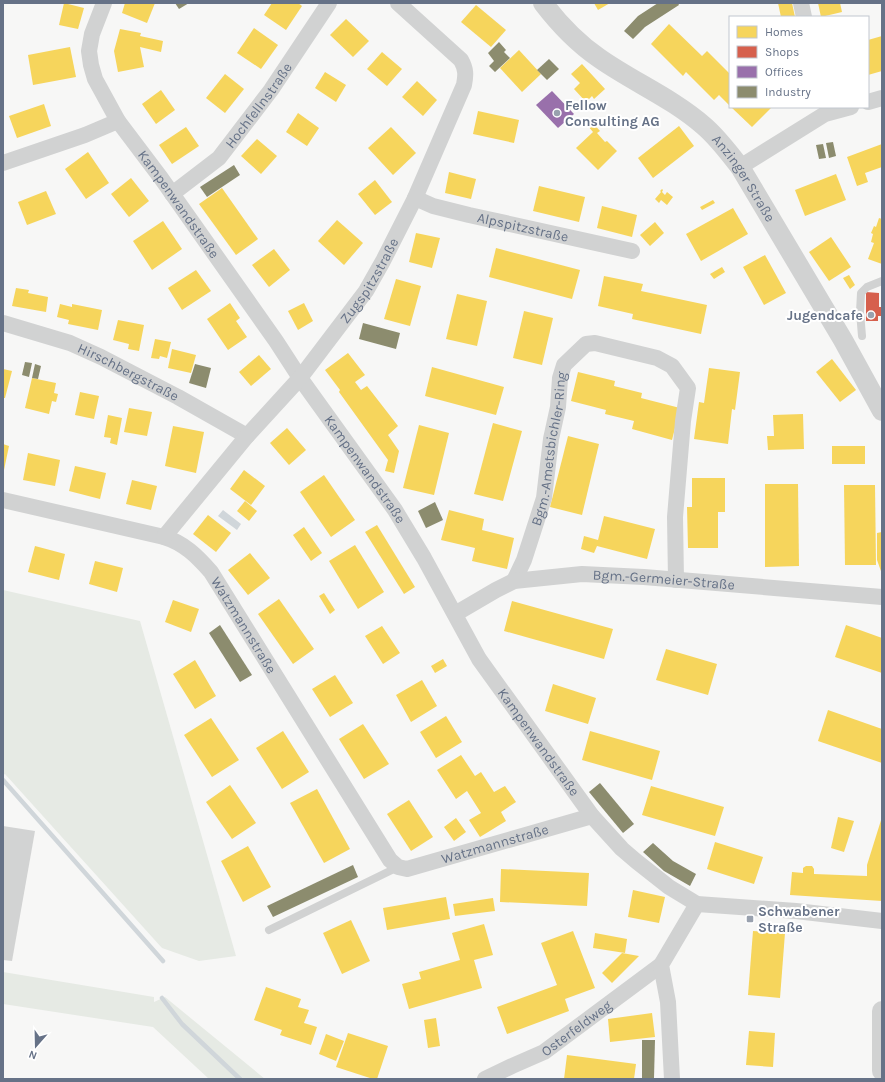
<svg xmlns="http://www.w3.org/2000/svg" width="885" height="1082" viewBox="0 0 885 1082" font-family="Karla,sans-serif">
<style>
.green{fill:#e6eae4}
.water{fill:#d0d6da}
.homes{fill:#f6d55c}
.shops{fill:#d6604d}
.offices{fill:#9970ab}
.industry{fill:#8c8c6e}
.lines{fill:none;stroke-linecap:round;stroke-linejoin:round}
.stream{stroke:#d0d6da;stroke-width:4.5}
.building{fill:#d2d3d3}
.service{stroke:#d1d2d2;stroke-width:8}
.minor{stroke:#d1d2d2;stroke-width:16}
.tertiary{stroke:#d1d2d2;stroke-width:20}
.poi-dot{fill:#99a1ae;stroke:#fff;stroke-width:1.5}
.labels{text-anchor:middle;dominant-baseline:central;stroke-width:4;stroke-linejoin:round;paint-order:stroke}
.street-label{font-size:14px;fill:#667287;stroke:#fff}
.poi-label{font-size:14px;font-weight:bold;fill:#667287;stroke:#fff;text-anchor:start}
</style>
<rect width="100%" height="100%" fill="#f7f7f6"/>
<g class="green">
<polygon points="3,590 140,621 236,956 199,961 162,948 5,774 3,775"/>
<polygon points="3,972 154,997 154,1002 165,997 265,1079 209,1079 153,1027 3,1004"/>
</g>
<polygon class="water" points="223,510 241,524 237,530 218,516"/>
<g class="homes">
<polygon points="64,3 84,8 78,29 59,25"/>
<polygon points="125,3 155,3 147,23 122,13"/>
<polygon points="272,3 298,3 302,6 286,30 264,15"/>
<polygon points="594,3 610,3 598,10"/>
<polygon points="778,3 792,3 795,17 781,17"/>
<polygon points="818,3 840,3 842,12 821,17"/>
<polygon points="476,5 506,30 491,47 461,22"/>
<polygon points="346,19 369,41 353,57 330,35"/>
<polygon points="669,24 702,56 707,51 730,74 730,106 719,95 714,100 686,72 683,76 651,44"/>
<polygon points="254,28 278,45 261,69 237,53"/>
<polygon points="120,29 141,33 140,36 163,41 161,52 140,47 144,67 118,72 114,51"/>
<polygon points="882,36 882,71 868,75 868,40"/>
<polygon points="70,47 76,77 33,85 28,55"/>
<polygon points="519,50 541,74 522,92 500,68"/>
<polygon points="382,52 402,69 387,86 367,69"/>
<polygon points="582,64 605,89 594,99 592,96 586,102 574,89 580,83 571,74"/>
<polygon points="325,72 346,85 336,102 315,88"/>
<polygon points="225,74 244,89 225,113 206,98"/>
<polygon points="417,81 437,100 423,116 402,97"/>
<polygon points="161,90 175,110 156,124 142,104"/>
<polygon points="44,104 51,126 17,138 9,116"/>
<polygon points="731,107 772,107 752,127"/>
<polygon points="478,111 519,120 514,143 473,134"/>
<polygon points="298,113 319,128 307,146 286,132"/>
<polygon points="592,122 600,131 597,133 605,142 607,141 617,151 598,170 576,148 593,132 588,126"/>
<polygon points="679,126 694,146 653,178 638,158"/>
<polygon points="186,127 199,146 172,164 159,145"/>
<polygon points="391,127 416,153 393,175 368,148"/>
<polygon points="257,139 277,156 261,174 241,156"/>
<polygon points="882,144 882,167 865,173 868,182 857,186 847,157"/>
<polygon points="88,152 109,183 86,199 65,169"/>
<polygon points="449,172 476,179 471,199 445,193"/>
<polygon points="836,174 846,200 805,216 795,190"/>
<polygon points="131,178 149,201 129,217 111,194"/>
<polygon points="375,180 392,202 375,215 358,194"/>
<polygon points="539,186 585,197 579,222 533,211"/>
<polygon points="222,188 258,239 236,255 199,204"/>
<polygon points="662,189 663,190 662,192 665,195 667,192 673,197 667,205 661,200 659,203 655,199 661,192 660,191"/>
<polygon points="46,191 56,214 27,225 18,202"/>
<polygon points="713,200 715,203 702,210 700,207"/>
<polygon points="602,206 637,215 632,237 597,228"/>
<polygon points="733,208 748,234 701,261 686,234"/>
<polygon points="879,218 882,219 882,264 868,259 874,243 871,242 873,234 871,233 874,226 876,227"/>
<polygon points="337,220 363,243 344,265 318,241"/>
<polygon points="163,221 182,249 152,270 133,241"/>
<polygon points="655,222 664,233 650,246 640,235"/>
<polygon points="416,233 440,238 432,268 409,262"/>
<polygon points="831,237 851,267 829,281 809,252"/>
<polygon points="496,248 580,270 572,299 489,277"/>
<polygon points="274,249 290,270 269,287 252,265"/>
<polygon points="765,255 786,293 764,305 743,267"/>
<polygon points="722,267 725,272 714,279 710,274"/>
<polygon points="196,270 211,291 182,310 168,288"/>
<polygon points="849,275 855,285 850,289 843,278"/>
<polygon points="604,276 643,284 641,291 707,305 701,334 632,319 633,314 598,306"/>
<polygon points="396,279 421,286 410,326 384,319"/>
<polygon points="16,288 29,290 28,293 48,297 46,312 12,306"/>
<polygon points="457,294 487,301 477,346 446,339"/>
<polygon points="230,303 240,318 236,321 247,337 228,350 207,319"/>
<polygon points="304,303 313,321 298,330 288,311"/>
<polygon points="60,304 72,307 72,304 102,310 98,330 68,324 69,320 57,317"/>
<polygon points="524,311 553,318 542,365 513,358"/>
<polygon points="118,320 144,325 139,351 128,349 129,344 113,340"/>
<polygon points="155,339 171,342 167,358 160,356 159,359 151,358"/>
<polygon points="172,349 196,355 191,373 168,368"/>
<polygon points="348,353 365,375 355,382 361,390 367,386 398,426 388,435 399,451 394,473 385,471 388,460 339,392 340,390 325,370"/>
<polygon points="259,355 271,369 251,386 239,372"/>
<polygon points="832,359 856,390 840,402 816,372"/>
<polygon points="432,367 504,387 496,415 425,396"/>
<polygon points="709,368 740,372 735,410 732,409 728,444 694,439 699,402 704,403"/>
<polygon points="3,369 12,371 5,398 3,398"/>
<polygon points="578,372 615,381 614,386 642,393 641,398 680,408 672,440 632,429 634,421 605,414 606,410 571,401"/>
<polygon points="32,378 56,383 54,393 58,394 56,402 52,401 49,414 25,408"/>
<polygon points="80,392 99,396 94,419 75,415"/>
<polygon points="129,408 152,412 147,436 124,432"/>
<polygon points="803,414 804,449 768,450 767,436 774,436 773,415"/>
<polygon points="108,415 122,418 117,445 110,443 111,438 104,437"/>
<polygon points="493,423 522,431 503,501 474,494"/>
<polygon points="419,425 449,433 434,495 403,488"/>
<polygon points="173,426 204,432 196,473 165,466"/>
<polygon points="287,428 306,450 289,465 270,443"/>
<polygon points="568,436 599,444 582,515 550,507"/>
<polygon points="3,444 9,446 4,470 3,470"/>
<rect x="832" y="446" width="33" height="18"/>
<polygon points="28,453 60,460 55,486 23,480"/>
<polygon points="75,466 106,473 100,499 69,491"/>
<polygon points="244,470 265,486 251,505 230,489"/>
<polygon points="324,475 355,520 331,537 300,492"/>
<polygon points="692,478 725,478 725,512 718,512 718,548 688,548 687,507 692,507"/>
<polygon points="132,480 157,486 151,510 126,504"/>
<polygon points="765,484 798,484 799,566 765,567"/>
<polygon points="844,485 875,485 876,565 845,565"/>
<polygon points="245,501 257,511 249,521 237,511"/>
<polygon points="449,510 484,519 482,530 514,538 507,569 472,561 475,548 441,540"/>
<polygon points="208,515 231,533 216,552 193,534"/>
<polygon points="604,516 655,529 647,559 597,546 594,553 581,549 584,536 598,540"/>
<polygon points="377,525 415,587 404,594 365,532"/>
<polygon points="304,527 322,553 311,561 293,535"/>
<polygon points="882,532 882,574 877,560 877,533"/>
<polygon points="355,545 384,592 358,609 329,561"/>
<polygon points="35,546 65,554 59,580 28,572"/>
<polygon points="250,553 270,578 248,595 228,570"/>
<polygon points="95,561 123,568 117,592 89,584"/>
<polygon points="324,593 335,610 330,614 319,596"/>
<polygon points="279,599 314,649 293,664 258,614"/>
<polygon points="173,600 199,609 191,632 165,622"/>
<polygon points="512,601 613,629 604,659 504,631"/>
<polygon points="846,625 882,638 882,673 835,657"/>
<polygon points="382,626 400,653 383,664 365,636"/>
<polygon points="666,649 717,664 708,695 656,680"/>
<polygon points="443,659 447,666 435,673 431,666"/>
<polygon points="195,660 216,696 195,709 173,674"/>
<polygon points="335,675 353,703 330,717 312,689"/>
<polygon points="422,680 437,706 411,722 396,695"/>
<polygon points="553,684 596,698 588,724 545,711"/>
<polygon points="828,710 882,729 882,763 818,741"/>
<polygon points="446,716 462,742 436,758 420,732"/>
<polygon points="211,718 239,760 212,777 184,735"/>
<polygon points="363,724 389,764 364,779 339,739"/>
<polygon points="283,731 309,772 282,789 256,748"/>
<polygon points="590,731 660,751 652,780 582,760"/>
<polygon points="461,755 475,776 481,772 494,792 505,786 516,802 501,812 506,821 480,837 469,820 481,813 467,791 456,799 437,770"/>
<polygon points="230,785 256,823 232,839 206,802"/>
<polygon points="651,786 724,807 715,836 642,815"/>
<polygon points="317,789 350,849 324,863 290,803"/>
<polygon points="409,800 433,837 411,851 387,814"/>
<polygon points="838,817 854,821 844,852 831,848"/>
<polygon points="882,817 882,901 790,895 792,872 803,873 803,868 806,866 812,866 814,869 814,874 867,876 867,865"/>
<polygon points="456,818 466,832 454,841 444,827"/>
<polygon points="715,842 763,857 754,884 707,869"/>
<polygon points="248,846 271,887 243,902 221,861"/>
<polygon points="501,869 589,873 587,906 500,902"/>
<polygon points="633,890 665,897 659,923 628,917"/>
<polygon points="446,897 450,919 387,930 383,908"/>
<polygon points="493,898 495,911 455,916 453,904"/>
<polygon points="351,920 370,961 342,974 323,933"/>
<polygon points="484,924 493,955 474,960 482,988 409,1009 402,984 421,979 419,972 460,960 452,933"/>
<polygon points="573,931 595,988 565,999 569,1011 507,1034 497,1007 557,985 541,943"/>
<polygon points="753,931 785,933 780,998 748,995"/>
<polygon points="595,933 627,939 625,953 593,948"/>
<polygon points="622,953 639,956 612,983 602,973"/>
<polygon points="266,987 301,999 298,1007 309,1010 304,1023 317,1027 311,1045 280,1035 282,1030 254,1020"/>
<polygon points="652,1013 655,1037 610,1042 608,1019"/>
<polygon points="436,1018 440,1046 428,1048 424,1020"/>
<polygon points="749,1031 775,1033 773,1067 746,1065"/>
<polygon points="348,1033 388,1046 377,1079 373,1079 336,1067"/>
<polygon points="326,1034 344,1041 336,1061 319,1054"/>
<polygon points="567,1055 636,1064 634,1079 564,1079"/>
</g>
<polygon class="shops" points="866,292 879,293 879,307 882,307 882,316 878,316 878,321 866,321"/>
<polygon class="offices" points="552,91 574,114 558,128 536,105"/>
<g class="industry">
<polygon points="175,3 189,3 179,9"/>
<polygon points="658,3 678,3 679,5 645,27 633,39 624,31 638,16"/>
<polygon points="499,42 506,50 504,52 510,58 495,72 489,66 494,61 488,53"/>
<polygon points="549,59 559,69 547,80 537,70"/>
<polygon points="833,142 836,156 829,158 826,143"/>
<polygon points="823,144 826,158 819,159 816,145"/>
<polygon points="234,165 240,175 207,197 200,187"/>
<polygon points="363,323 400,333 396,349 359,339"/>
<polygon points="25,362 32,363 29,377 22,375"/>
<polygon points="35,364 41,366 38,379 32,378"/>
<polygon points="195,364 211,368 206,388 189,383"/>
<polygon points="435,502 443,520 426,528 418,511"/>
<polygon points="220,625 252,675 240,682 209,633"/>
<polygon points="600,783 634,824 623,833 589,792"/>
<polygon points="653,843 673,861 696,874 690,886 664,871 643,852"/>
<polygon points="353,865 358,877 273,917 267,906"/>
<polygon points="642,1040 655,1040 654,1078 642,1078"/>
</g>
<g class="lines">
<g class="stream">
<polyline points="3,780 163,961"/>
<polyline points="162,998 182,1024 240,1079"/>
</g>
</g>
<polygon class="building" points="3,826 35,831 12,961 3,960"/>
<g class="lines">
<g class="service">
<polyline points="862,336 860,312 861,293 867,287 882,281"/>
<polyline points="269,930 398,867"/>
</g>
<g class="minor">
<path id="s1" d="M104 3 92 34 89 51 91 65 95 79 118 121 161 178 276 341 300 378 395 510 424 558 479 659 592 816 622 849 636 861 669 887 697 904 796 911 882 921"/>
<polyline points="801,3 804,17"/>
<polyline points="868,102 882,98"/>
<polyline points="3,163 85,135 118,121"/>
<polyline points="740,167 825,114 851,107"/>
<path id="s2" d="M172 194 219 158 271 90 329 3"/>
<path id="s3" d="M415 198 433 206 469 215 632 251"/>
<path id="s4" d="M3 323 70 343 101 357 178 397 247 436"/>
<path id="s5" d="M3 500 164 537C184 543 197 556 211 572L390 860 398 867 407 869 592 816"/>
<path id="s6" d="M164 537 247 436 300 378 366 291 383 261 415 198 464 85C466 75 466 69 461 60L398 3"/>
<path id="s7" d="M514 581 524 560 544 498 551 439 558 407 560 378 564 365 586 344 595 343 657 358 672 366 688 388 683 421 675 517 676 580"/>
<path id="s8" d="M455 614 496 590 514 581 582 574 644 577 882 597"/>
<path id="s9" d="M485 1079 512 1066 544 1052 661 965"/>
<polyline points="672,1079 668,1002 661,965 697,904"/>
</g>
<g class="tertiary">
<path id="s10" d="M543 3C559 24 577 43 599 58 633 82 672 98 704 126 718 138 729 153 740 167L843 340 882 411"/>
<polyline points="882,1011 882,1071"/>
</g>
</g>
<g class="poi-dot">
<circle cx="557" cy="113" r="4"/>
<circle cx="871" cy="315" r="4"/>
<rect x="746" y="915" width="8" height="8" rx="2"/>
</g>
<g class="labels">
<g class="street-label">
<text stroke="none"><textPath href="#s2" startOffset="125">Hochfellnstraße</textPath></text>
<text stroke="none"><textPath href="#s10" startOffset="270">Anzinger Straße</textPath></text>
<text stroke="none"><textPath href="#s1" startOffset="230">Kampenwandstraße</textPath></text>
<text stroke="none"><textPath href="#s3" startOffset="112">Alpspitzstraße</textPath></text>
<text stroke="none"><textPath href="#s6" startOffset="329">Zugspitzstraße</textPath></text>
<text stroke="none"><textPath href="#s4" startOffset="135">Hirschbergstraße</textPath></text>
<text stroke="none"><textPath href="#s7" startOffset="138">Bgm.-Ametsbichler-Ring</textPath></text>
<text stroke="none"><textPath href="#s1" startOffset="554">Kampenwandstraße</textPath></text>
<text stroke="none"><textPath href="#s8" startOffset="218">Bgm.-Germeier-Straße</textPath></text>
<text stroke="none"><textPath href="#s5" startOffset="287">Watzmannstraße</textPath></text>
<text stroke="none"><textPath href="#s1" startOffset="878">Kampenwandstraße</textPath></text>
<text stroke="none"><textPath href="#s5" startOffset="675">Watzmannstraße</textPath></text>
<text stroke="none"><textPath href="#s9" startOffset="105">Osterfeldweg</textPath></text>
</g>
<g class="poi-label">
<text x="565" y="105">Fellow<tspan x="565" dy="16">Consulting AG</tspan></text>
<text x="863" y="315" text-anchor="end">Jugendcafe</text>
<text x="758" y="911">Schwabener<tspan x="758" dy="16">Straße</tspan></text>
</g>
</g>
<rect width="885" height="1082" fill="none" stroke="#667287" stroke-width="8"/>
<rect x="729" y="16" width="140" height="92" fill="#ffffff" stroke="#c2c7cf"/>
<rect x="737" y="26" width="20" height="12" fill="#f6d55c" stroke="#c2c7cf"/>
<text x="765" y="36" font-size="12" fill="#667287">Homes</text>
<rect x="737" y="46" width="20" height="12" fill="#d6604d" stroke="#c2c7cf"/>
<text x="765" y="56" font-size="12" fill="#667287">Shops</text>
<rect x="737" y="66" width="20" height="12" fill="#9970ab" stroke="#c2c7cf"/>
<text x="765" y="76" font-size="12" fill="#667287">Offices</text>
<rect x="737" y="86" width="20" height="12" fill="#8c8c6e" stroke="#c2c7cf"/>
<text x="765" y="96" font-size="12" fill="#667287">Industry</text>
<g transform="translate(36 1046) rotate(200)" stroke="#ffffff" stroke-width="3" paint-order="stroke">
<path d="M0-3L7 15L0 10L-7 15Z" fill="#667287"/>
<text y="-6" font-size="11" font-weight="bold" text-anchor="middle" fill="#667287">N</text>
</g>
</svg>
